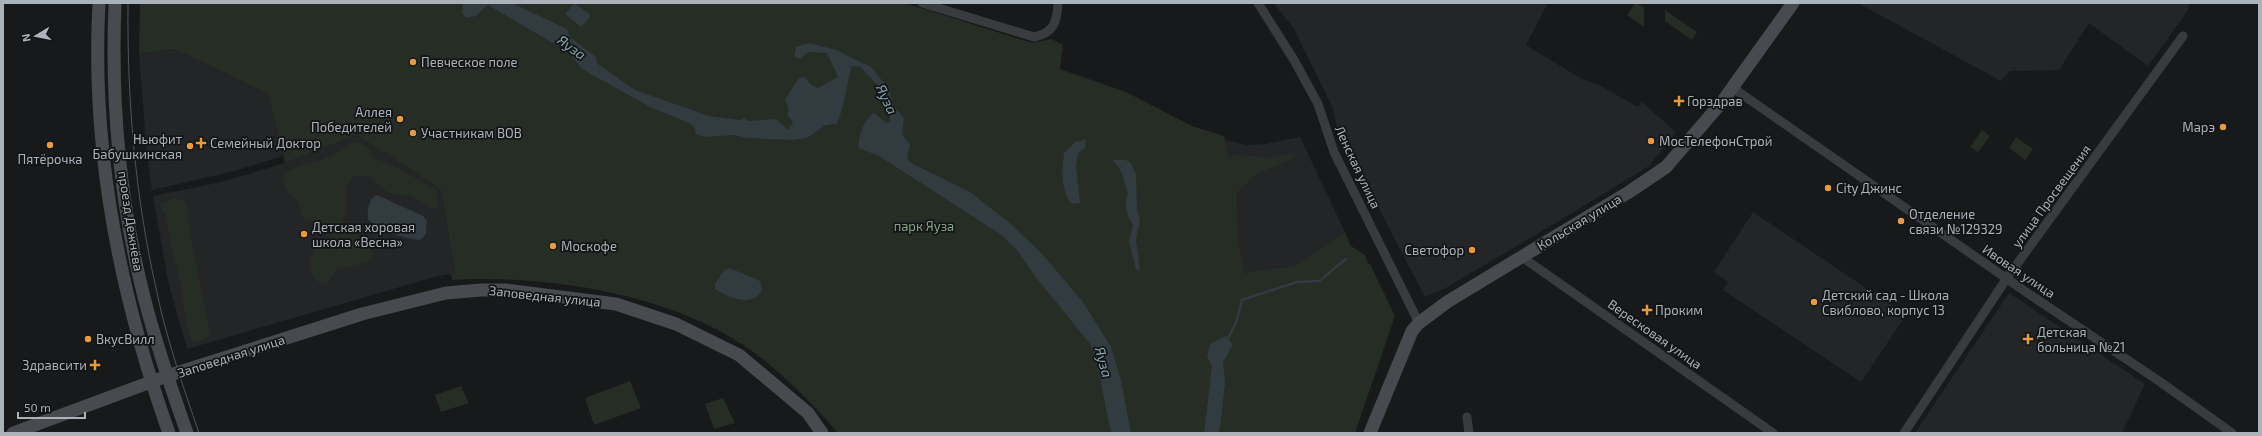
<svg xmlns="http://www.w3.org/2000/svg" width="2262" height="436" viewBox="0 0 2262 436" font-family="'Exo 2',sans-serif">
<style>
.built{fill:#242527}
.green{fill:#252d25}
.water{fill:#313b40}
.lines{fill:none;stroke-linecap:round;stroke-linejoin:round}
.stream{stroke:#313b40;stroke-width:2.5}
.street{stroke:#3a3b3f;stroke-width:9}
.secondary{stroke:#484a4f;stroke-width:13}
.tram{stroke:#515358;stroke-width:1}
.poi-dot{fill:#e69a45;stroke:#131415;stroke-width:1.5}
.labels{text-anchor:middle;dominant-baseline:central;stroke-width:3.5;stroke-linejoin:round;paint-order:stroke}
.poi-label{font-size:13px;fill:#acb2b9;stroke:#131415;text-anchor:start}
.street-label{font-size:13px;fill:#acb2b9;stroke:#131415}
.park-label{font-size:13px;fill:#86a384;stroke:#131415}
.water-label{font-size:14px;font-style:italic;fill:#85a3b1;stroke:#131415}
</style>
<rect width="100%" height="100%" fill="#18191a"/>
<g class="built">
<polygon points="1274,3 1548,3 1526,45 1580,78 1599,85 1638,107 1642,102 1676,132 1649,166 1559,221 1444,289 1425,297 1342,138 1339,139 1333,108 1294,29"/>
<polygon points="1858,3 2189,3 2188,10 2148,66 2089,23 2059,70 2010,71 2001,81"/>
<polygon points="174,49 268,94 283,156 234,171 152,190 147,154 139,54"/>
<polygon points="357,135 441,190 455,273 434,277 187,349 168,281 153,196 222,182 285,163"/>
<polygon points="1300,137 1345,232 1296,265 1245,273 1238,237 1237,189 1223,140 1247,145 1265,144"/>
<polygon points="1753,212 1906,315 1861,382 1723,290 1728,282 1714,272"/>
<polygon points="2009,293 2145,384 2122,433 1915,433"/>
</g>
<g class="green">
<path d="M140 3H905L1032 43 1052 39 1063 45 1060 69 1126 92 1192 126 1224 136 1229 159 1235 154 1268 158 1298 152 1292 159 1257 174 1237 192 1238 237 1245 273 1296 265 1345 232 1351 246 1365 255 1368 264H1370L1395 316 1355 433H838C809 400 777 367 740 343 664 293 542 274 452 280L451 273H455L441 190 357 135 285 163 268 94 174 49 139 54Z"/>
<polygon points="1635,3 1644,7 1644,27 1627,15"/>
<polygon points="1665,10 1697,32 1692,40 1665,21"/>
<polygon points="1982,130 1990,136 1978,152 1970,147"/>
<polygon points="2016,137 2033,149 2025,160 2009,148"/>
<path d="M355 142 371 149 373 158 390 164 436 189 438 207 434 209C426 205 417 198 409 196 402 194 395 196 388 192 373 185 377 173 354 176L346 187V209L342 220C352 232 364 239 373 253L371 261 336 270 326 284C312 283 312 271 309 260L318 245 332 232 326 224C320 222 310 222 305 219 300 216 301 208 299 204 294 191 284 199 283 175 296 163 315 164 330 156 339 151 344 144 355 142Z"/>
<polygon points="172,198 180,199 187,205 190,233 210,333 209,338 192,343 185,320 181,286 171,246 166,217 160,205"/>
<polygon points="630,381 641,408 594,425 585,398"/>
<polygon points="461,386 469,403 441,412 435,395"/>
<polygon points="723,398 735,423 714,429 705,404"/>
</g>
<g class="water">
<path d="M463 3H512L567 29 570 37 595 56 598 64 635 90 709 116 740 120 744 118 749 121 776 119 788 130 793 122 787 115 789 110 785 99 799 78 805 77 810 84 818 88 838 77 827 53 808 52 800 59 794 57 796 47 810 43 836 50 871 67 889 89 893 105 904 118 902 134 910 144 907 158 911 163 970 192 1011 224 1043 255 1083 302 1111 347 1121 380 1131 433H1111L1096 359 1090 344 1034 275 1017 250 1003 236 879 156 858 148C859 135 863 120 874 113L886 123 890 122V116L882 90 860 67 852 66C846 86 845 105 837 124L826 125 807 138 793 140 746 138 735 135 704 137 696 134 694 127 689 123 650 107 582 69 568 52 488 5 476 16 467 18 462 14Z"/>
<polygon points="574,3 590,14 590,17 581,27 565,14"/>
<path d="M1086 139 1085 148 1078 153 1076 166 1080 203 1072 204C1060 188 1062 172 1064 153L1075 142Z"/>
<path d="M1112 160H1126L1131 163 1136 174 1137 208 1140 221 1136 239 1140 272 1136 269 1129 241 1133 225C1126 213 1124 206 1128 193 1122 179 1125 171 1112 160Z"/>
<path d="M377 195 423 216 427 221 426 234 420 240C401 238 383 231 368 220 367 211 368 199 377 195Z"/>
<path d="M730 268 760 281 762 290C753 308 728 298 715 289V284L724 270Z"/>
<polygon points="1226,336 1233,345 1223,362 1225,383 1220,428 1219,433 1204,433 1212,366 1207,357 1210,344"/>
</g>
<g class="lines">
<polyline class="stream" points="1227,340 1236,323 1242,300 1297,282 1319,281 1346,259"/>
<g class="street">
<path d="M922 3 1034 37C1054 33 1057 22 1058 3"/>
<polyline points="1258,3 1294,60 1318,104 1334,152 1419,323"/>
<polyline points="1733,88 2026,292 2159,381 2232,433"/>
<polyline points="1522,257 1773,433"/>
<polyline points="1467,417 1469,433"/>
<polyline points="1904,433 2009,275 2183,36"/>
</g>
<g class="secondary">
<path d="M99 3C91 149 120 296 169 433"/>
<path d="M115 3C111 101 120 203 144 297 156 344 171 388 187 433"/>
<polyline points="13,433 167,376 362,314 446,293 481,290 505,290 616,304 676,324 739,355 808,413 822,433"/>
<polyline points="1370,433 1412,331 1419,323 1447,302 1629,192 1666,167 1722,102 1793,3"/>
</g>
<path class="tram" d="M128 3C127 99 135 195 156 288 166 338 183 386 199 433"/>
</g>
<g class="poi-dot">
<circle cx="413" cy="62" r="4"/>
<path d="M1677 95h4v4h4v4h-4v4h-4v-4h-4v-4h4z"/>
<circle cx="400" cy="119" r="4"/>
<circle cx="2223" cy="127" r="4"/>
<circle cx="413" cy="133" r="4"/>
<circle cx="1651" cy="141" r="4"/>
<path d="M199 137h4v4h4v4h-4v4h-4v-4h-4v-4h4z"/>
<circle cx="50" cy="145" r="4"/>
<circle cx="190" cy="146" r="4"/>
<circle cx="1828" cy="188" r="4"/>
<circle cx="1901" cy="221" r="4"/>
<circle cx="304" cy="234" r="4"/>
<circle cx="553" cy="246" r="4"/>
<circle cx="1472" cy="250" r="4"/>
<circle cx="1814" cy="302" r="4"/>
<path d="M1645 304h4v4h4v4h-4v4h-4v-4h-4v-4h4z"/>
<circle cx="88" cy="339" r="4"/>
<path d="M2026 333h4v4h4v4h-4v4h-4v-4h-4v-4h4z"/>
<path d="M93 359h4v4h4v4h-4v4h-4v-4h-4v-4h4z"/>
</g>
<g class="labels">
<g class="poi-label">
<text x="421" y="62">Певческое поле</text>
<text x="1687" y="101">Горздрав</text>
<text x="392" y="112" text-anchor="end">Аллея<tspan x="392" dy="15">Победителей</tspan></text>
<text x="2215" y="127" text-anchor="end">Марэ</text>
<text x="421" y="133">Участникам ВОВ</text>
<text x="182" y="139" text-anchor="end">Ньюфит<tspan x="182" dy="15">Бабушкинская</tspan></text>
<text x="1659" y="141">МосТелефонСтрой</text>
<text x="210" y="143">Семейный Доктор</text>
<text x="50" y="159" text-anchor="middle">Пятёрочка</text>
<text x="1836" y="188">City Джинс</text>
<text x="1909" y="214">Отделение<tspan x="1909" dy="15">связи №129329</tspan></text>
<text x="312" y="227">Детская хоровая<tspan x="312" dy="15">школа «Весна»</tspan></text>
<text x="561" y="246">Москофе</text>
<text x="1464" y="250" text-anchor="end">Светофор</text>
<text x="1822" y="295">Детский сад - Школа<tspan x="1822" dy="15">Свиблово, корпус 13</tspan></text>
<text x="1655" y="310">Проким</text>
<text x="2037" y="332">Детская<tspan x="2037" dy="15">больница №21</tspan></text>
<text x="96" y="339">ВкусВилл</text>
<text x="87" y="365" text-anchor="end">Здравсити</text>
</g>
<g class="street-label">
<text transform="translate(1358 167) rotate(65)">Ленская улица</text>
<text transform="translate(2051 196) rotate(-54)">улица Просвещения</text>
<text transform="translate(131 221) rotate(81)">проезд Дежнёва</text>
<text transform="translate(1579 222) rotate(-31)">Кольская улица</text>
<text transform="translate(2019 271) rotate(34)">Ивовая улица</text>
<text transform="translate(545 296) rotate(6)">Заповедная улица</text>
<text transform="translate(1655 334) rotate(35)">Вересковая улица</text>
<text transform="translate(231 356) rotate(-18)">Заповедная улица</text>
</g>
<g class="park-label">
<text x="924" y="226">парк Яуза</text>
</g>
<g class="water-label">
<text transform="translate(572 47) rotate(36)">Яуза</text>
<text transform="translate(887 99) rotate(65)">Яуза</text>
<text transform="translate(1104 362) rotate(74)">Яуза</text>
</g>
</g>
<rect width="2262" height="436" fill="none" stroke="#acb2b9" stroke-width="8"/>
<g transform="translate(36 36) rotate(260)" stroke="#131415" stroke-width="3" paint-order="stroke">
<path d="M0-3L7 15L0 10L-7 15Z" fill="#acb2b9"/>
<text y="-6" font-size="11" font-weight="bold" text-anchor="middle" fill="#acb2b9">N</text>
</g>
<path d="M18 412v6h67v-6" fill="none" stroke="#acb2b9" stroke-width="2"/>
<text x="24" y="412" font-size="12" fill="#acb2b9" stroke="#131415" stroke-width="3" paint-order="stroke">50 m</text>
</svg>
